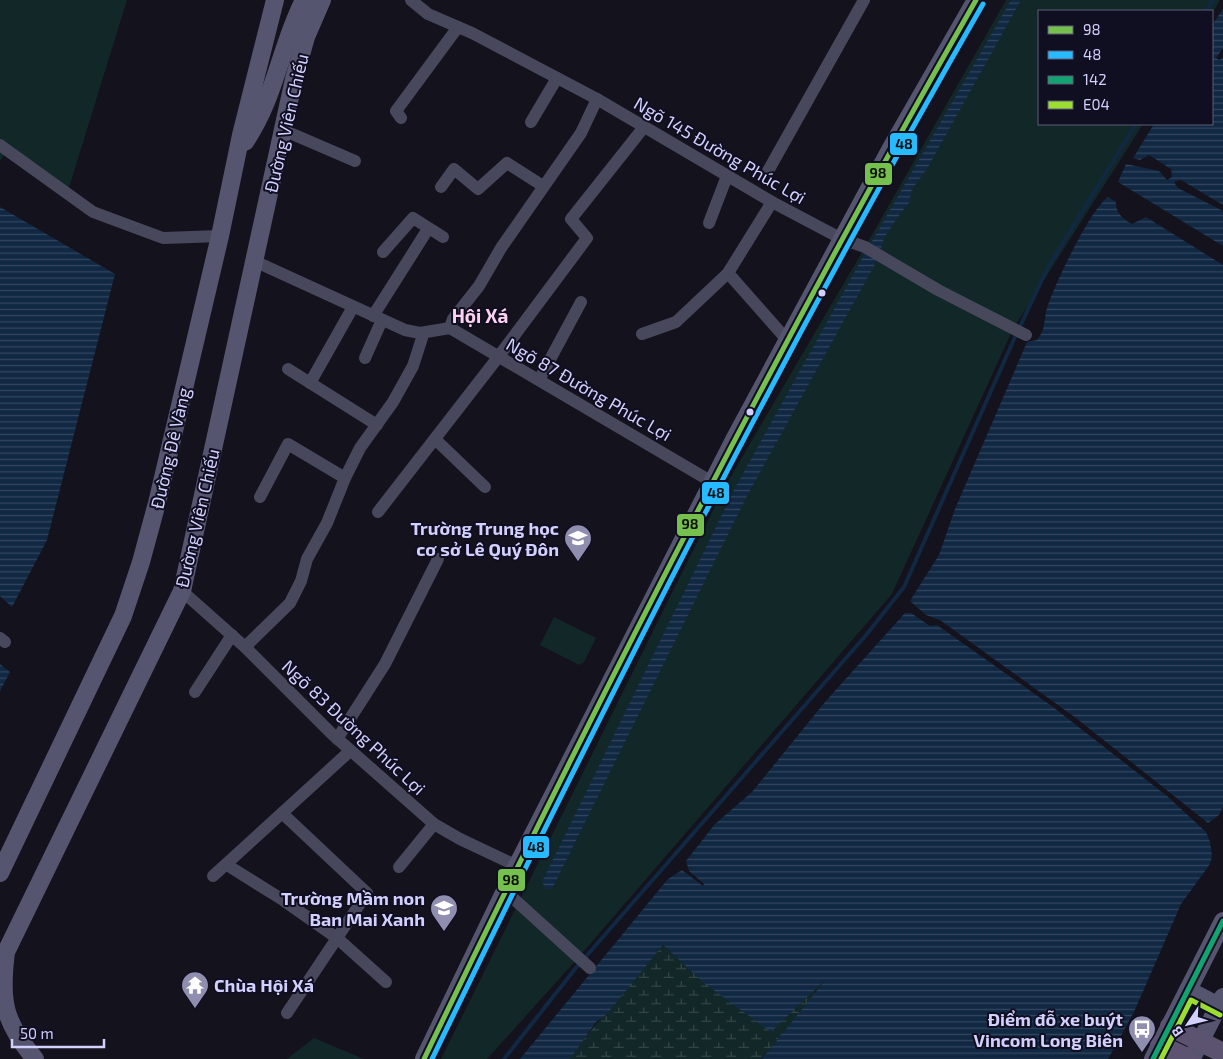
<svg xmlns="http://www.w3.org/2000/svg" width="1223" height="1059" viewBox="0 0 1223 1059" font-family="'Exo 2',sans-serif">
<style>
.wetland{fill:url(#wetland-marsh)}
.green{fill:#122727}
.water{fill:url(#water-rules)}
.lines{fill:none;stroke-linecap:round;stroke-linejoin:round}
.stream{stroke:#112843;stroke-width:4}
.street{stroke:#48485d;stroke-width:12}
.secondary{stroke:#55556f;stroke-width:18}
.primary{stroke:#5b536f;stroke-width:20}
.bus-1-casing{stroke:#100e21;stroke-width:9}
.bus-2-casing{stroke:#100e21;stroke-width:9}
.bus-3-casing{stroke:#100e21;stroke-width:9}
.bus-4-casing{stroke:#100e21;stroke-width:9}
.bus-1{stroke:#76c04d;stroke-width:5}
.bus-2{stroke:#27baff;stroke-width:5}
.bus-3{stroke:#11a471;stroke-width:5}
.bus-4{stroke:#9cdd31;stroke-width:5}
.bus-dot{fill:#d2d0fd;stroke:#100e21;stroke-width:2}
.labels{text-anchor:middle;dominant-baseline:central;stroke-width:4;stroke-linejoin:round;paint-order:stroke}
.street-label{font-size:18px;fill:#d2d0fd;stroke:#100e21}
.poi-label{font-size:18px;font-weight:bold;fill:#d2d0fd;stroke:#100e21;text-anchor:end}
.neighbourhood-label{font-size:19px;font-weight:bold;fill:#fdd2f0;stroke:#100e21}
.line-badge{stroke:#100e21;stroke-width:2}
.pale-badge-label{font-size:14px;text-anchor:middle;font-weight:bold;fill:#111}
</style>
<defs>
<pattern id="wetland-marsh" width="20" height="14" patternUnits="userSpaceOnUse" patternTransform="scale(1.25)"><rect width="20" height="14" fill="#122727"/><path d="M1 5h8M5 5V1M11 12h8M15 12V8" fill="none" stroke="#344547"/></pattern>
<pattern id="water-rules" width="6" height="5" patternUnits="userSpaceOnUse" patternTransform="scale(1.25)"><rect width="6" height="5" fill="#112843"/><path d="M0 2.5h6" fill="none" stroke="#33465f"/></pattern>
</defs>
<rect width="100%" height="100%" fill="#14121d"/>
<polygon class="wetland" points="663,945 831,974 762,1059 567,1059"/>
<g class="green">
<polygon points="0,0 127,0 67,194 7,150 0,161"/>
<polygon points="1006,0 1220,0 1212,14 1212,11 1039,11 1039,124 1143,124 1013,329 892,594 578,958 487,1059 441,1059 724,488 865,247"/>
<polygon points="554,617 596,638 584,662 579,665 540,645"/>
<polygon points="314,1038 364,1059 287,1059"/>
</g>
<g class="water">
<polygon points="1011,0 1021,0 927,169 912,189 909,203 900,214 884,238 878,259 748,494 552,889 546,889 542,882 735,488 864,255"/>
<polygon points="1223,9 1223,48 1216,58 1219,60 1223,58 1223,205 1181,180 1175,181 1175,184 1178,188 1223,211 1223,246 1118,182 1126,164 1159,171 1167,180 1172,177 1171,169 1149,155 1140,160 1133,158 1154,124 1212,124 1212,25"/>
<path d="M1108 197 1116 202C1115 212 1123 219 1132 224L1146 217 1223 265V807L1219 815 1208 823 1076 718 940 620 926 615 910 601 939 555 955 509 1027 342 1037 340C1047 328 1043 318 1048 305 1056 282 1090 210 1108 197Z"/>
<polygon points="0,207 115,274 47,540 12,607 0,596"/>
<polygon points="905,613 911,613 930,626 937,625 1053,707 1167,796 1206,832 1210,842 1212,856 1210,864 1181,904 1134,1012 1108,1059 762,1059 827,978 771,1032 704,983 663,945 607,1014 596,1022 570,1059 520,1059 668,879 682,870 703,886 704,884 689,871 686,861 715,824 752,792 825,702"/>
<polygon points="0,664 10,672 0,691"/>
</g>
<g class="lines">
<g class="stream">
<polyline points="1206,11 1213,0"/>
<polyline points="504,1059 575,969 867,634 904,587 1015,337 1048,267 1136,124"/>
</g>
<g class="street">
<polyline points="411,0 428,14 472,33 597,99 772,202 842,239 865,247 938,290 1026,335"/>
<polyline points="401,118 396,111 458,27"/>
<polyline points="531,122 557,78"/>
<polyline points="283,130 355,161"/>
<polyline points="0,145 93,212 163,238 220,236"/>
<polyline points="768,171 864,0"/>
<polyline points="441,187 454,169 478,189 507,163 543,186"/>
<polyline points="709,223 727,176"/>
<polyline points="383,252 413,218 443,237"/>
<polyline points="254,261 405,330 420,333 450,328 712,482"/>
<polyline points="728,273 788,341"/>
<polyline points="373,316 428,229"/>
<polyline points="450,328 453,319 479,286 501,248 581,133 597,99"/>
<polyline points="642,334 676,322 728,273 772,202"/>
<polyline points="365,358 382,320"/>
<polyline points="288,369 377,425"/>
<polyline points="539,380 581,302"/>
<polyline points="310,383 353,307"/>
<polyline points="435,439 485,487"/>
<polyline points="260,497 288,444 345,478"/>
<polyline points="378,512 499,356 587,238 571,219 644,127"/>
<polyline points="182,591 245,647 332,734 434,824 460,839 517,866"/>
<polyline points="0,638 5,642"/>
<polyline points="245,647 290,603 301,581 307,559 327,523 345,478 360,448 393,402 413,366 422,338 420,333"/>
<polyline points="195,692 232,635"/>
<polyline points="337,739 385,664 438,559"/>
<polyline points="282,813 367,893 287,1013"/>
<polyline points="227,865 283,900 337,938 386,982"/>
<polyline points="399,867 434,824"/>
<polyline points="213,876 350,751"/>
<polyline points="505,891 590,968"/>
</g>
<g class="secondary">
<path d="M245 142C276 96 280 47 304 0"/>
<polyline points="0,873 123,616 141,562 157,503 220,236 241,135 275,0"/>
<polyline points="1188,990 1223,1008"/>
<polyline points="1194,1054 1223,997"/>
<path d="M35 1059C3 1021 0 1000 6 952L182 591 294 79 306 37 322 0"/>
<polyline points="424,1059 517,866 735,438 890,150 976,0"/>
<polyline points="1153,1059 1223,921"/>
</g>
<g class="primary">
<polyline points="1170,1026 1223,1053"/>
<polyline points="1160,1045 1189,1059"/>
</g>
<g class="bus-1-casing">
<path id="bus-1" d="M424 1059C597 700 778 345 976 0"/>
</g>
<g class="bus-2-casing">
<path id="bus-2" d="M432 1059C605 702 785 348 983 4"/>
</g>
<g class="bus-3-casing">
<polyline id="bus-3" points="1153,1059 1223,921"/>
</g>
<g class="bus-4-casing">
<polyline id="bus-4" points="1161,1059 1191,1000 1220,1015"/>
</g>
<use href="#bus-1" class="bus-1"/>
<use href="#bus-2" class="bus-2"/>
<use href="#bus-3" class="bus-3"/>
<use href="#bus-4" class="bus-4"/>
</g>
<defs>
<g id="school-pin" transform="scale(1.4375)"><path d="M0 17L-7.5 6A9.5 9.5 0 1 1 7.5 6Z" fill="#908eaf" stroke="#100e21"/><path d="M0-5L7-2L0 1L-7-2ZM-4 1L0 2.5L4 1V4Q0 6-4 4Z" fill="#fff"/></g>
<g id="temple-pin" transform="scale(1.4375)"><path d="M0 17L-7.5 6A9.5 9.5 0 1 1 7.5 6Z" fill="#908eaf" stroke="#100e21"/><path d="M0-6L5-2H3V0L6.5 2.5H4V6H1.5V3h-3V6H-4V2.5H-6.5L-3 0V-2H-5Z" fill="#fff"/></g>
<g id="bus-pin" transform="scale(1.4375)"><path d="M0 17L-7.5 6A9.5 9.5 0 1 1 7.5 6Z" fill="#908eaf" stroke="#100e21"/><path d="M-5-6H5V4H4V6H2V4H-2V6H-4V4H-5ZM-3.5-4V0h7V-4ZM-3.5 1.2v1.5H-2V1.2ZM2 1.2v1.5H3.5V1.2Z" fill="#fff"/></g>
</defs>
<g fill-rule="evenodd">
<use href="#school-pin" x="578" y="538"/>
<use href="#school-pin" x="444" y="908"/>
<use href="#temple-pin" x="195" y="985"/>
<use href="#bus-pin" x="1142" y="1029"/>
</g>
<g class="bus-dot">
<circle cx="822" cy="293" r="4.5"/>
<circle cx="750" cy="412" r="4.5"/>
</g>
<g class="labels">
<g class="street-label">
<text transform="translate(286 123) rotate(-77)">Đường Viên Chiếu</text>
<text transform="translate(720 150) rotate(30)">Ngõ 145 Đường Phúc Lợi</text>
<text transform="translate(589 389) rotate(30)">Ngõ 87 Đường Phúc Lợi</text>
<text transform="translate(170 448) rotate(-77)">Đường Đê Vàng</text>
<text transform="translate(197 518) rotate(-77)">Đường Viên Chiếu</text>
<text transform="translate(354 727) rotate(43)">Ngõ 83 Đường Phúc Lợi</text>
</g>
<g class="poi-label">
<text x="559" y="528">Trường Trung học<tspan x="559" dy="21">cơ sở Lê Quý Đôn</tspan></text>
<text x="425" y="898">Trường Mầm non<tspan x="425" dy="21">Ban Mai Xanh</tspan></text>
<text x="214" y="985" text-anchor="start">Chùa Hội Xá</text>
<text x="1123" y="1019">Điểm đỗ xe buýt<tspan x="1123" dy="21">Vincom Long Biên</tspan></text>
</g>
<g class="neighbourhood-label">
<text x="480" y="315">Hội Xá</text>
</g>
</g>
<g class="line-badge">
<rect x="889" y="132" width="29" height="24" rx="5" fill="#27baff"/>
<rect x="864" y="162" width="29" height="24" rx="5" fill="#76c04d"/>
<rect x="701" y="481" width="29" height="24" rx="5" fill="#27baff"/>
<rect x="676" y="513" width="29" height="24" rx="5" fill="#76c04d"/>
<rect x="522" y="835" width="28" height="24" rx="5" fill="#27baff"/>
<rect x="497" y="868" width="29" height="24" rx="5" fill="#76c04d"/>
</g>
<g class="pale-badge-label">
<text x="904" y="149">48</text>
<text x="878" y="178">98</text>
<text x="716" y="498">48</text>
<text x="690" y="529">98</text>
<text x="536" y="852">48</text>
<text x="511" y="885">98</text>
</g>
<rect x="1038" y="10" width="175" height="115" fill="#100e21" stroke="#5e5c79"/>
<rect x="1048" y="26" width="25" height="8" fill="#76c04d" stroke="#5e5c79"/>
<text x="1083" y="35" font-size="15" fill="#d2d0fd">98</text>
<rect x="1048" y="51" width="25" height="8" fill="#27baff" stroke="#5e5c79"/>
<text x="1083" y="60" font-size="15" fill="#d2d0fd">48</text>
<rect x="1048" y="76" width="25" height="8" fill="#11a471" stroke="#5e5c79"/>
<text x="1083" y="85" font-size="15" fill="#d2d0fd">142</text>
<rect x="1048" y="101" width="25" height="8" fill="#9cdd31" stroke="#5e5c79"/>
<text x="1083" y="110" font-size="15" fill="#d2d0fd">E04</text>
<g transform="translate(1188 1024) rotate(235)" stroke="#100e21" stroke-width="4" paint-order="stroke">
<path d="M0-4L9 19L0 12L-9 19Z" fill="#d2d0fd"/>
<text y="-8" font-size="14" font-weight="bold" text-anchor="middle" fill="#d2d0fd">B</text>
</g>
<path d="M12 1039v8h92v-8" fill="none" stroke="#d2d0fd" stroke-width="2.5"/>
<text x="20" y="1039" font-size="15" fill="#d2d0fd" stroke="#100e21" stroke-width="4" paint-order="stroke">50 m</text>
</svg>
